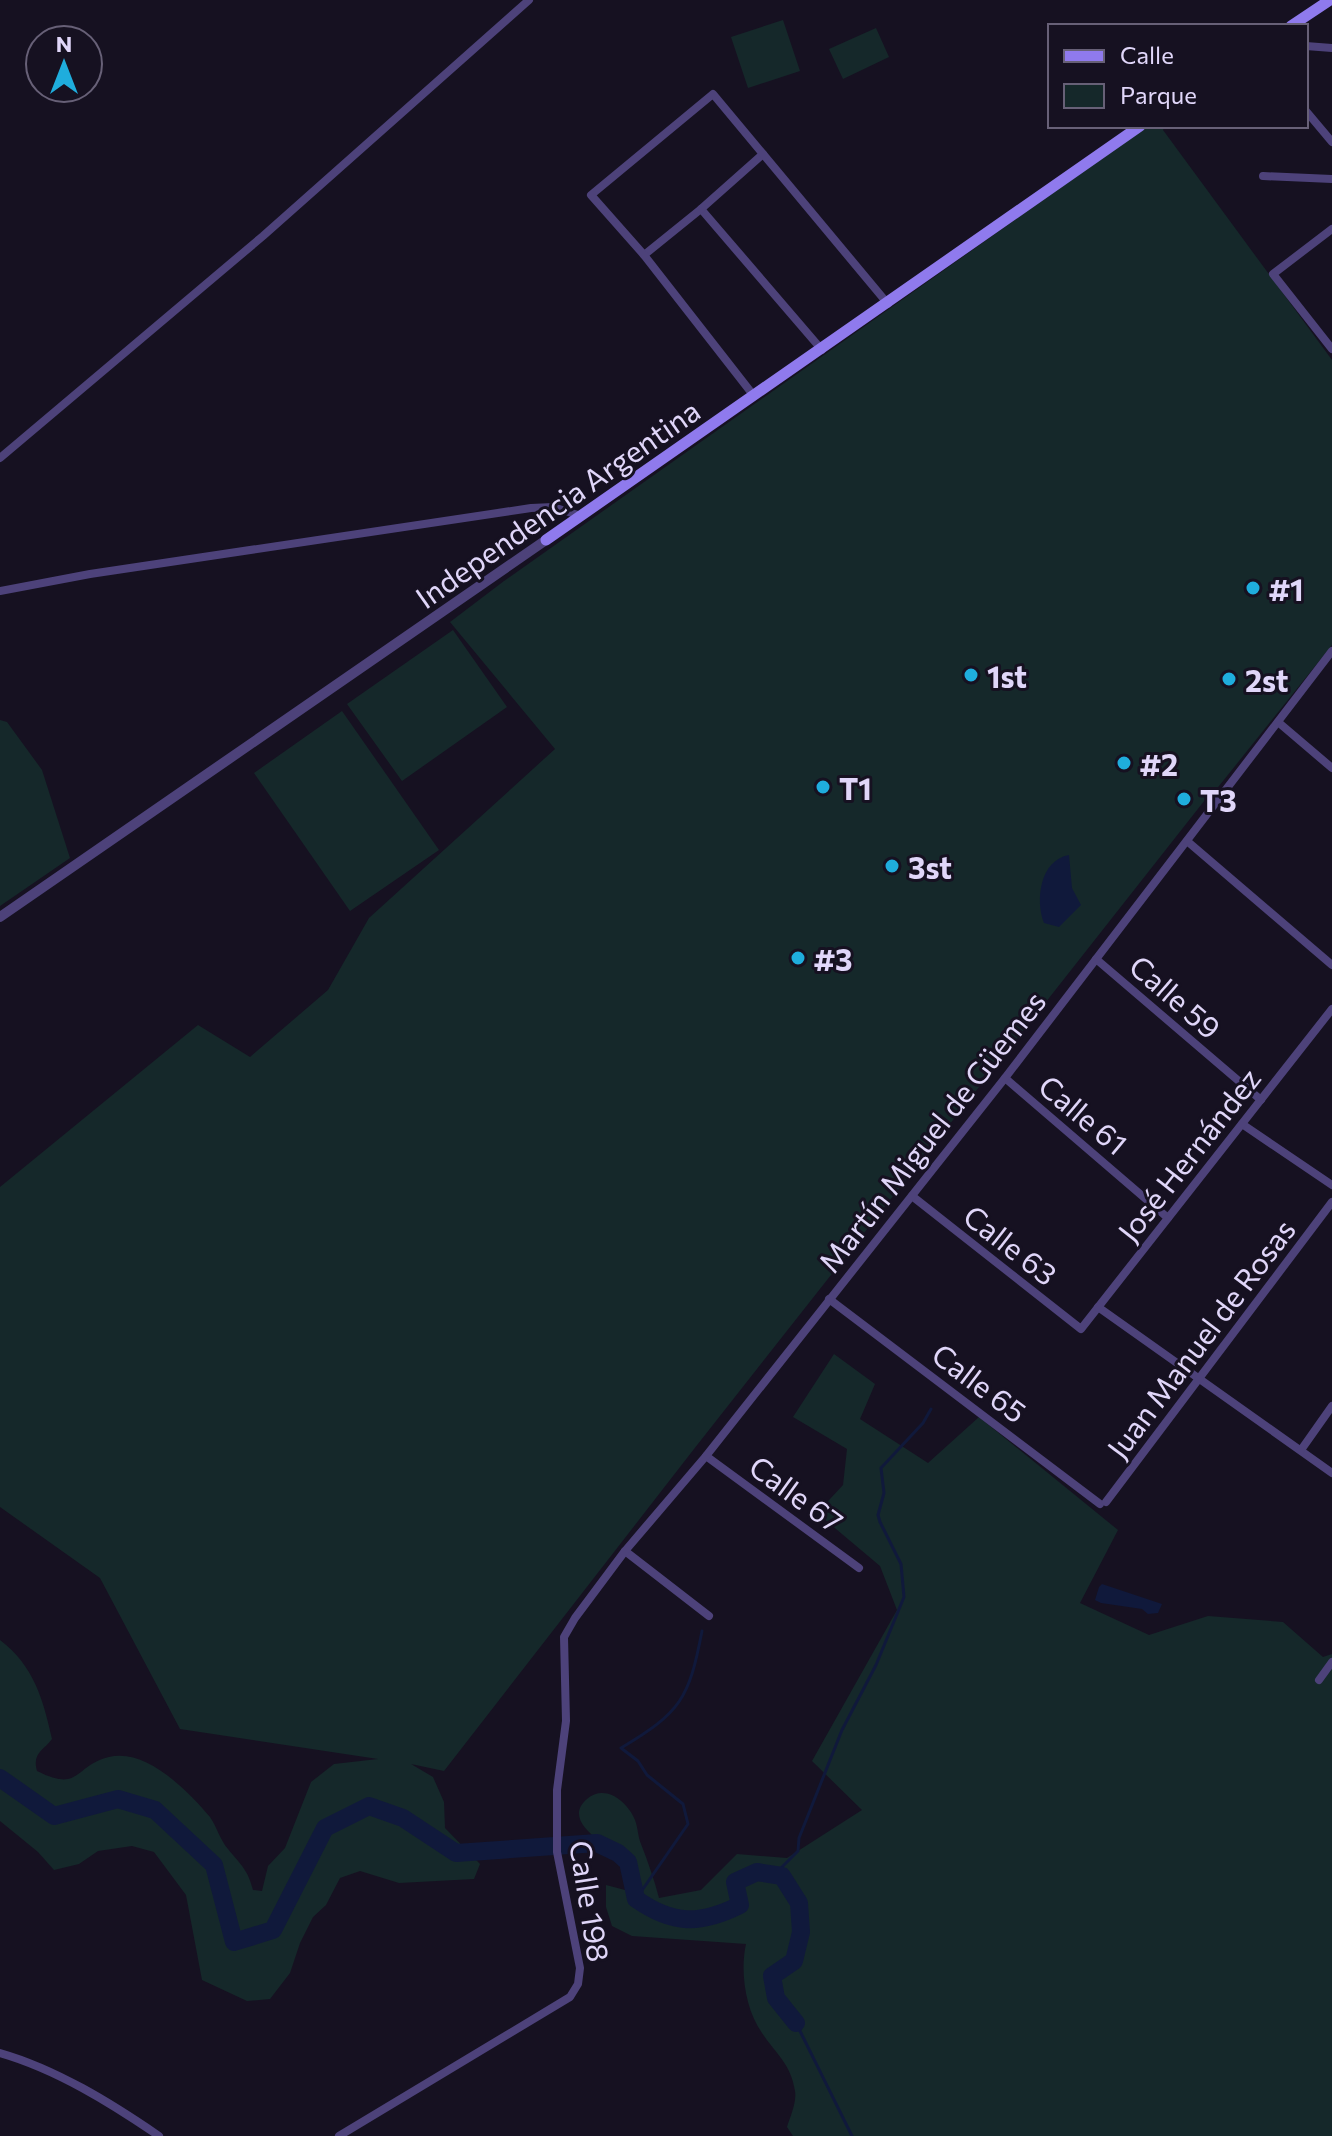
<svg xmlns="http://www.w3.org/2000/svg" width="1332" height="2136" viewBox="0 0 1332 2136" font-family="Commissioner,sans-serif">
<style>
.green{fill:#15282a}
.water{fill:#10193b}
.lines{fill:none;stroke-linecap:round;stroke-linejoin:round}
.stream{stroke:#10193b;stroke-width:3}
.river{stroke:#10193b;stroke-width:18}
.minor{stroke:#4d427a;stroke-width:8}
.tertiary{stroke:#4d427a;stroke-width:10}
.secondary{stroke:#8f7aed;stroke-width:11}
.poi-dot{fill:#1faddd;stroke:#161121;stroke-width:3}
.labels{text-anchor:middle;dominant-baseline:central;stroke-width:6;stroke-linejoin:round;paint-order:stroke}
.street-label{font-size:30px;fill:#e0d6f9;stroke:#161121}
.poi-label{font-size:30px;font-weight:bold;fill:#e0d6f9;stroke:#161121;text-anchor:start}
</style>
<rect width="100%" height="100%" fill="#161121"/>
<g class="green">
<polygon points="783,20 800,71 748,88 731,37"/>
<polygon points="876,28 889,57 843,79 829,49"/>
<path d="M1148 126H1165L1163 130 1332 360V645L1215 791H1212L694 1449 444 1771 411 1764 433 1777 444 1802 445 1828 480 1864 474 1879 399 1883 360 1871 340 1878 326 1905 313 1917 300 1943 290 1973 270 1999 247 2001 202 1980 186 1895 154 1852 132 1846 98 1851 79 1864 54 1870 38 1852 0 1821V1640C34 1666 43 1699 52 1739 43 1751 32 1753 37 1771 81 1793 73 1766 109 1757 146 1748 187 1790 210 1817 217 1827 220 1840 228 1849 241 1865 248 1870 253 1890L262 1891 268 1866 285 1848 311 1782 334 1764 378 1759 180 1729 100 1578 0 1507V1187L198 1025 250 1057 328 990 369 918 555 749 450 622 504 581Z"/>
<polygon points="453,630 507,707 402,781 347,704"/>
<polygon points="342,711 439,850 350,911 254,773"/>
<polygon points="0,720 7,722 42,770 70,858 0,906"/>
<path d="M834 1354 875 1384 860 1419 928 1463 979 1417 1118 1530 1080 1603 1149 1635 1208 1616 1283 1622 1323 1657 1332 1654V2136H793L787 2127C790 2117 797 2102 795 2091 791 2064 776 2054 762 2033 745 2009 740 1971 746 1944L632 1936 612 1926 606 1907V1885L625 1890C626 1882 628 1873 624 1865 616 1847 558 1824 587 1799 605 1783 628 1802 635 1820 638 1828 638 1837 641 1844 648 1862 654 1879 659 1898L701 1890 737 1854 787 1858 862 1810 812 1761 897 1610 880 1566 817 1513 843 1485 847 1449 793 1417Z"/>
</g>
<g class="water">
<path d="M1069 855 1072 888 1081 905 1059 927 1044 923C1035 900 1040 860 1069 855Z"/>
<polygon points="1102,1584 1162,1604 1158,1613 1148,1614 1142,1609 1101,1603 1095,1600 1099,1587"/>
</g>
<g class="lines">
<g class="stream">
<polyline points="774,1875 798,1851 799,1838 842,1730 876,1665 904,1597 901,1564 880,1522 878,1515 884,1493 881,1468 923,1423 931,1409"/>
<path d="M636 1899 688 1824 683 1804 647 1775 638 1761 621 1748C681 1712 689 1699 702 1631"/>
<polyline points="796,2023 852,2136"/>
</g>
<path class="river" d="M0 1778 54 1816 118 1799 155 1810 214 1865 234 1942 273 1930 325 1828 369 1806 403 1818 456 1853 597 1843 618 1853 628 1862 636 1899C673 1925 700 1925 740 1905L735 1882 757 1872 782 1876 799 1903 801 1932 794 1961 772 1976 776 1998 796 2023"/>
<g class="minor">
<polyline points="1306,46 1332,48"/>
<polyline points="1306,111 1332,142"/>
<polyline points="1263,176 1332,179"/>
<polyline points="701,209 822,350"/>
<polyline points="1332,229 1273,274 1332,349"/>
<polyline points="644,255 701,209 763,154"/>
<polyline points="754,396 644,255 591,195 713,94 888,304"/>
<polyline points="0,458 263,236 529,0"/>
<polyline points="0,591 90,574 531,508 553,507 581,516"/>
<polyline points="1278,722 1332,768"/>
<polyline points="1187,841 1332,965"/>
<polyline points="1096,959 1261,1100"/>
<polyline points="1005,1078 1168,1218"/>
<polyline points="1242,1124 1332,1185"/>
<polyline points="912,1196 1081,1329 1332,1009"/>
<polyline points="829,1299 1100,1504"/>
<polyline points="1098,1307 1332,1473"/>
<polyline points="1301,1450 1332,1406"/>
<polyline points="706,1456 859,1568"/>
<polyline points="1106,1502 1332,1202"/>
<polyline points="625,1551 709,1616"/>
<polyline points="1319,1680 1332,1662"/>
<path d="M0 2053C56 2069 111 2103 159 2136"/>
<polyline points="339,2136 570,1997 578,1984 580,1968 557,1852 557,1790 566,1721 564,1637 575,1618 625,1551 706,1456 1005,1078 1332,651"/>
</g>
<polyline class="tertiary" points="0,917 546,540"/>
<g class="secondary">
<polyline points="1291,26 1330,0"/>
<polyline points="546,540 1140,126"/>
</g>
</g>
<g class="poi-dot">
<circle cx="1253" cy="588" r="8"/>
<circle cx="971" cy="675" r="8"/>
<circle cx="1229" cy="679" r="8"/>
<circle cx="1124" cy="763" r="8"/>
<circle cx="823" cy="787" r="8"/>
<circle cx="1184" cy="799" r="8"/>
<circle cx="892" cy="866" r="8"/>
<circle cx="798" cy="958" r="8"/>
</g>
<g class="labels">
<g class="street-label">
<text transform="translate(557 503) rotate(-35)">Independencia Argentina</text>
<text transform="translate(1176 996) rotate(41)">Calle 59</text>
<text transform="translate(1084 1114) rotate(40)">Calle 61</text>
<text transform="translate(931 1131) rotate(-52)">Martín Miguel de Güemes</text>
<text transform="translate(1188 1154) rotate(-52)">José Hernández</text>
<text transform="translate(1011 1244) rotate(38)">Calle 63</text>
<text transform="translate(1200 1338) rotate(-53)">Juan Manuel de Rosas</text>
<text transform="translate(980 1382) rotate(37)">Calle 65</text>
<text transform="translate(797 1493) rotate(36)">Calle 67</text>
<text transform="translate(591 1901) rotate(81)">Calle 198</text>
</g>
<g class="poi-label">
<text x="1269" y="588">#1</text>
<text x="987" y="675">1st</text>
<text x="1245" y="679">2st</text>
<text x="1140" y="763">#2</text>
<text x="839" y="787">T1</text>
<text x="1200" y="799">T3</text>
<text x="908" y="866">3st</text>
<text x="814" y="958">#3</text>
</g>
</g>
<rect x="1048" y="24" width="260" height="104" fill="#161121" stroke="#676077" stroke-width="2"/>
<rect x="1064" y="50" width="40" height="12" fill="#8f7aed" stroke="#676077" stroke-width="2"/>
<text x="1120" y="64" font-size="24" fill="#e0d6f9">Calle</text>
<rect x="1064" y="84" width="40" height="24" fill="#15282a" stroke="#676077" stroke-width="2"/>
<text x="1120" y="104" font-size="24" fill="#e0d6f9">Parque</text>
<g transform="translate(64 64)"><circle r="38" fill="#161121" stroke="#676077" stroke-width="2"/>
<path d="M0-6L14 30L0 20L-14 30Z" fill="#1faddd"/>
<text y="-12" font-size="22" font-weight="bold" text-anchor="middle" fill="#e0d6f9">N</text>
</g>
</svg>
